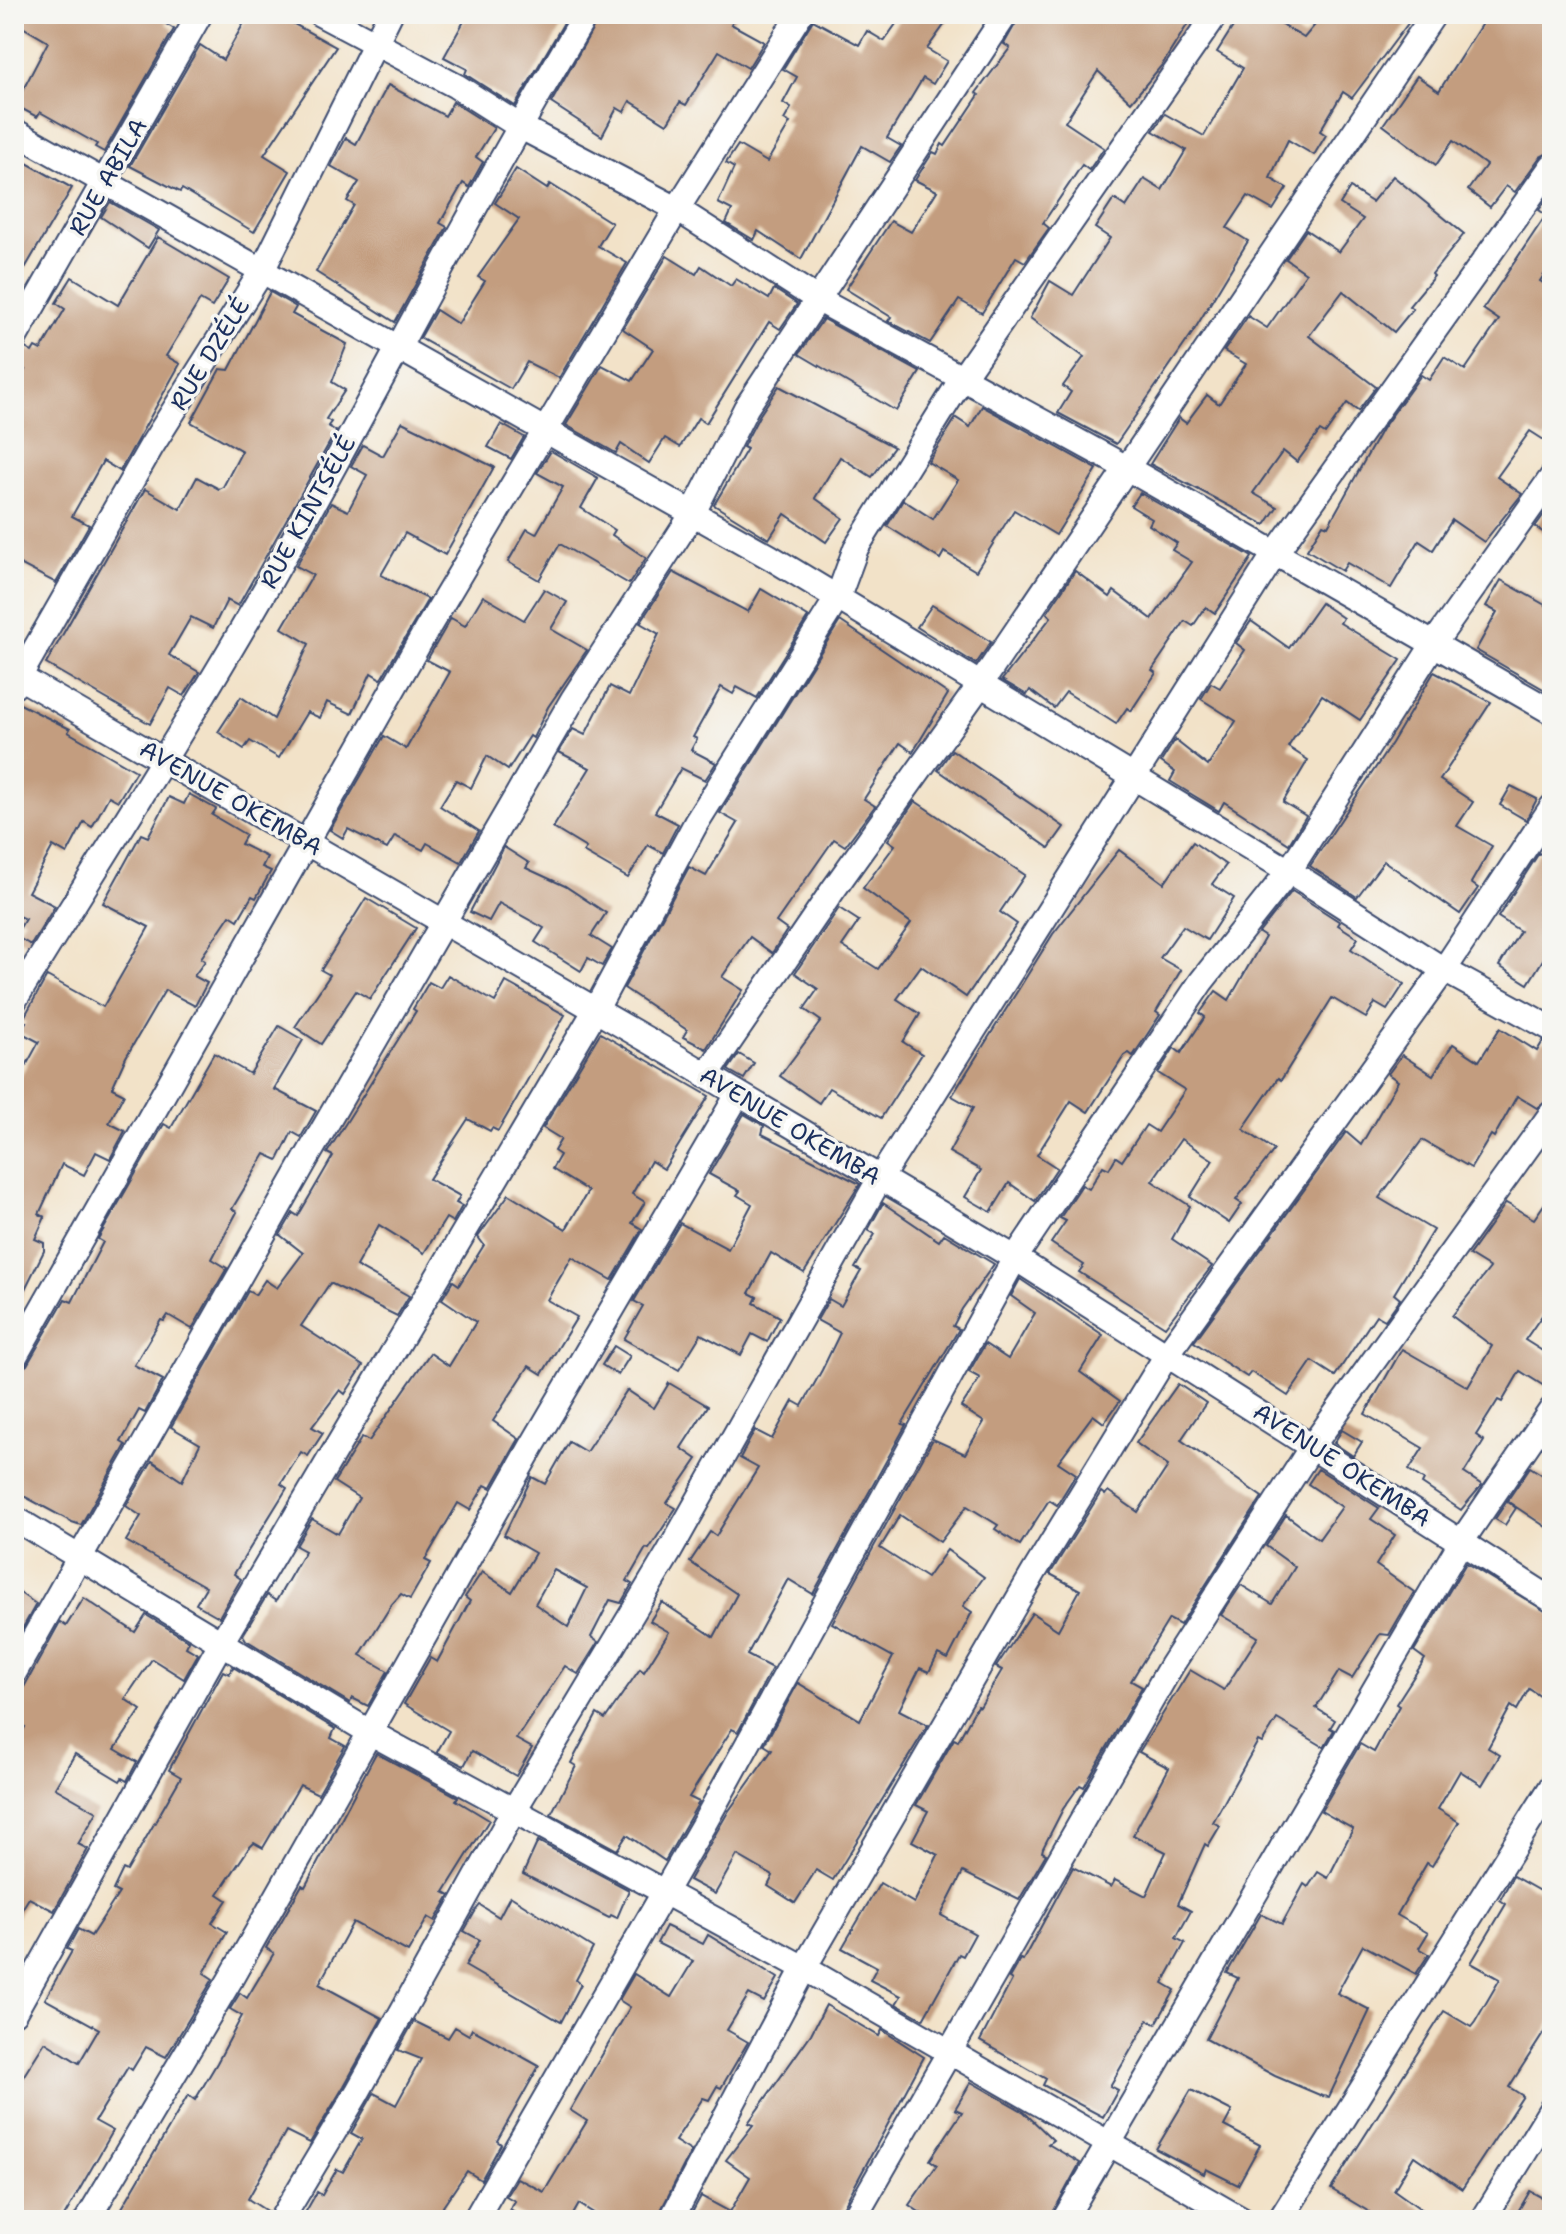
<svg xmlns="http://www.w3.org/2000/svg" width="1566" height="2234" viewBox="0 0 1566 2234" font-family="'Shantell Sans',sans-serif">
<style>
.building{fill:#c39d7f;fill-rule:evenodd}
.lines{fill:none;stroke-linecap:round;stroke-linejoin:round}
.street-casing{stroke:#3b4a6e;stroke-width:28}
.street{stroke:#fff;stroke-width:24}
.labels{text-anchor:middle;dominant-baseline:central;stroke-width:7;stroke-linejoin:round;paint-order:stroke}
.street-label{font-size:24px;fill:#1b2f5e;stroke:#f6f6f2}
</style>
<rect width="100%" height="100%" fill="#f6f6f2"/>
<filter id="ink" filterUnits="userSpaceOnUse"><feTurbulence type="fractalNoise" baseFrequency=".0125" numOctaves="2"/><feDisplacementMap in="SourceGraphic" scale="16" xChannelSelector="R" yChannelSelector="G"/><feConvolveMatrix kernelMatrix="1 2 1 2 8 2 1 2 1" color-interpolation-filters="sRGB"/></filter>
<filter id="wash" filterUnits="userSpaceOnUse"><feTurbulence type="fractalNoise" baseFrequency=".006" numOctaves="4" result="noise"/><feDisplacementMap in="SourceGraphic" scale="32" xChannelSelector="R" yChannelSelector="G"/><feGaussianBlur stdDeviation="1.8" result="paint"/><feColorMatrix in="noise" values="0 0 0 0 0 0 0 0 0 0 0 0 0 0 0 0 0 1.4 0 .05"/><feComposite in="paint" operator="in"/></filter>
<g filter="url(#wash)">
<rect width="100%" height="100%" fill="#f2e2c8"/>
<g id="blocks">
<g class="building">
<polygon points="14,14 172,14 166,24 174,29 104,152 95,147 97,144 40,112 37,117 15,105 48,42 14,22"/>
<polygon points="249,14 276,14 336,47 264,155 290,171 254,232 182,189 180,192 130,166 200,45 223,60"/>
<polygon points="468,14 569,14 515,106 465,74 467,69 444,57"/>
<polygon points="601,14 737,14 731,24 764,42 748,68 719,51 686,105 680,102 667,124 630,101 624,112 617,108 602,136 551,103"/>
<polygon points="903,14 952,14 927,49 947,61 933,84 923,78 887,138 901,146 890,162 862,146 801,259 758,231 754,240 726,223 732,210 718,203 734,168 726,163 738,145 767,162 790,123 784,120 791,108 783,103 797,77 783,69 813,20 859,45 867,31 884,41"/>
<polygon points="1021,14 1194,14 1162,65 1131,102 1098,71 1065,122 1104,148 1089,170 1082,165 1043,223 1049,228 1025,262 1016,257 982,313 959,300 930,343 888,321 891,317 846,289 891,221 911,232 937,191 915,180 917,177 933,152 937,154 942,144 945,146 979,95 976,93 1010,48 1004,44"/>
<polygon points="1241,14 1264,14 1304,38 1324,14 1415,14 1352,98 1343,92 1320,131 1326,135 1314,155 1288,140 1270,178 1287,188 1273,210 1248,196 1227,228 1248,241 1193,332 1116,444 1058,413 1071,392 1063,386 1084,357 1030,318 1050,281 1073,295 1110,238 1095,228 1114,199 1126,207 1144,179 1162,190 1186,150 1153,131 1165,114 1204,136 1243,68 1217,52"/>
<polygon points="1488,14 1552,14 1552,151 1540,157 1515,192 1506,186 1490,207 1468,190 1486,165 1453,141 1436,165 1383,125 1417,76 1439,91"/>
<polygon points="388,85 445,116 453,102 494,128 476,157 483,162 469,187 463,183 440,223 447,227 395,322 316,272 354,205 347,201 359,182 331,166 346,138 356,144"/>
<polygon points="14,156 72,188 14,287"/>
<polygon points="516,169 547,189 550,184 612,223 598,246 627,263 559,378 527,362 511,389 420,338 436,310 458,324 485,281 478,277 519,219 495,203"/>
<polygon points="1393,176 1464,234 1432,274 1434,276 1409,306 1413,309 1394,332 1343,291 1309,336 1376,387 1358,411 1347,403 1325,434 1320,431 1297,462 1283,451 1253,493 1277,507 1265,525 1150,464 1179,418 1186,423 1207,395 1219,404 1246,364 1224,351 1248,316 1267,328 1306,273 1286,259 1306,230 1339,252 1363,219 1340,204 1350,188 1372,202"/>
<polygon points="1552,192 1552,263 1540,281 1552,289 1552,429 1544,440 1530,431 1497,477 1522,494 1484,542 1452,520 1433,550 1419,541 1391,588 1347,563 1342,571 1307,550 1323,524 1328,526 1382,429 1421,375 1429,380 1444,357 1465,370 1499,320 1483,309 1546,215 1539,210"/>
<polygon points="110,202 159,230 148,248 101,217"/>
<polygon points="158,237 229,279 212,307 200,300 166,356 180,364 120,471 103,461 72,516 89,525 56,583 14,561 14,390 25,370 14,364 14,354 25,348 32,352 35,347 41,350 65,309 56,303 72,277 118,305"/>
<polygon points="667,256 696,274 701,266 731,286 736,279 769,299 774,289 797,304 780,329 769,322 706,423 698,418 680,447 665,438 649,463 621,444 616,453 566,425 602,365 632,381 653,349 623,329"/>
<polygon points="270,292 296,307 292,314 347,344 332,382 345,390 326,419 331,422 328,426 336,431 238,606 227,600 213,628 191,617 169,655 199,672 184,696 170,688 150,724 46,664 145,489 180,509 197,477 219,489 223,487 242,451 191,422 220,369 229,370"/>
<polygon points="823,319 920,372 896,411 799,354"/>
<polygon points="779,386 894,447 872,477 840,457 815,498 843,518 826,542 785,514 769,539 714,505 747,449 743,447 759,416"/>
<polygon points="982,406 1097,469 1056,535 1014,510 976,571 944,552 940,559 887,526 903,500 933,519 958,480 928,462 956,418 970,427"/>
<polygon points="402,422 494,467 445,555 405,533 381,575 428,599 381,679 371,673 352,714 327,702 320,718 307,712 279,758 250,741 244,749 218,732 241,697 274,719 309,644 282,628 313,575 296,566 331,503 348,511 367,475 351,466 363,445 383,456"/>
<polygon points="501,424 524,437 511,459 488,447"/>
<polygon points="551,451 598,478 581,508 615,530 612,535 646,558 629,584 560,544 539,580 508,562 527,529 536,534 563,487 537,473"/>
<polygon points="1140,493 1252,557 1215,613 1206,607 1193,626 1185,621 1152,670 1156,673 1131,711 1127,708 1116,724 1066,692 1054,708 1030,690 1027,695 1002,680 1051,617 1047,613 1075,571 1110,597 1114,591 1152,619 1192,562 1172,550 1177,543 1149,525 1152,519 1131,506"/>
<polygon points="1547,510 1552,513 1552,538 1535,527"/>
<polygon points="673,572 748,612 761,589 808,617 757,698 737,687 733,694 721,687 693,737 697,739 691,750 716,763 705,780 681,768 655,812 678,824 663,853 648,845 628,878 583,852 586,848 553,828 590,768 559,752 573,729 585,735 610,686 629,696 659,634 640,623"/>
<polygon points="1501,580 1552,609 1552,694 1476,650 1497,612 1486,606"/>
<polygon points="544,589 567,602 551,629 587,650 548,707 533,738 530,736 508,770 487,756 471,788 456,780 440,806 479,831 461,862 427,843 423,850 395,836 387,849 348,829 343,838 330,830 384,736 406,749 450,672 427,660 451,618 465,626 483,596 524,620"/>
<polygon points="1321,603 1343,618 1340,623 1401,660 1360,720 1322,695 1288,747 1308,760 1283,802 1306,816 1289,844 1224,802 1219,811 1170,781 1175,772 1161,762 1175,740 1208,766 1236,721 1201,699 1211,683 1220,688 1245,650 1236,643 1251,621 1289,648"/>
<polygon points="932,605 991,642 976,664 917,627"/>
<polygon points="840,621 948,694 913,752 900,743 864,799 875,806 845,846 834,839 776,922 787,930 772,953 750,937 722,977 743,990 706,1049 683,1037 687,1030 624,988 689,867 706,876 738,823 720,813"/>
<polygon points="1434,672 1491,702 1440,780 1473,802 1457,826 1492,846 1471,883 1478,888 1460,914 1384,861 1357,897 1310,866 1392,743"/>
<polygon points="14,701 70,729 68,732 136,771 118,801 109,796 92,827 84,822 67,854 53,846 28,892 55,906 31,945 15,936 25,919 16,915 14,919"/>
<polygon points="952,750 1064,827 1049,848 938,770"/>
<polygon points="1511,786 1537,799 1526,820 1500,805"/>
<polygon points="189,794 216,809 212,815 246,835 241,844 267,857 262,867 271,871 256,898 252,896 238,920 230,915 201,958 205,961 194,976 207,983 195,1006 165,990 126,1057 112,1088 124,1094 109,1123 125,1131 110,1159 96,1152 84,1175 62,1164 39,1214 45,1217 35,1239 44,1243 44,1251 14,1311 14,1088 39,1042 20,1032 26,1022 22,1021 47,976 103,1007 149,927 103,903 141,834 148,837 169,797 184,804"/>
<polygon points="915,801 1025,875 1000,912 1017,924 966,997 921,966 897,999 920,1014 903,1042 922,1054 881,1118 829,1088 819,1103 780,1076 821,1021 804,1009 818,989 795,973 839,908 859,921 842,946 878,969 911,923 863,888 895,845 888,840"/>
<polygon points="1193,842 1226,865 1212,884 1234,898 1207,940 1183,926 1160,958 1181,970 1156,1012 1160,1015 1133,1056 1129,1053 1124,1056 1088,1112 1071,1101 1037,1155 1057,1168 1035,1201 1009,1183 991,1212 965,1197 981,1170 949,1152 973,1108 952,1096 1053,934 1119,850 1164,883"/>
<polygon points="504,847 529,863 526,868 565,886 606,913 591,936 612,949 602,966 588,958 581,971 535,942 544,928 499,903 489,921 470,912"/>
<polygon points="1539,853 1552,861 1552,945 1528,984 1499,966 1520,931 1498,917"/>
<polygon points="1292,891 1340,922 1338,925 1358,938 1351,949 1404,984 1387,1010 1375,1003 1366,1018 1332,998 1281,1080 1278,1078 1243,1129 1274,1150 1236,1200 1242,1204 1229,1223 1190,1197 1213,1160 1181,1139 1152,1181 1190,1206 1172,1239 1212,1266 1165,1327 1079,1272 1084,1265 1051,1243 1066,1221 1060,1218 1082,1185 1089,1189 1103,1166 1109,1169 1116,1157 1122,1161 1146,1125 1157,1132 1185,1090 1158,1073 1174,1048 1181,1053 1205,1017 1200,1013 1216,991 1229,1000 1265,937 1259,933"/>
<polygon points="366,898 416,928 370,999 356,991 321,1044 295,1027 330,975 321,970"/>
<polygon points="448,975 495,1002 506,982 565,1015 498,1131 492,1128 490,1131 468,1119 429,1179 460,1196 456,1203 462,1206 453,1222 446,1218 424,1253 379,1225 356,1266 409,1296 397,1316 330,1283 301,1326 363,1366 345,1394 340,1390 312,1427 323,1433 308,1456 301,1452 281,1484 287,1488 234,1574 241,1579 219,1617 196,1604 206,1587 126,1541 141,1516 126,1506 152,1461 182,1481 200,1444 171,1427 248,1291 255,1295 265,1280 277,1288 303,1253 280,1235 293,1213 298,1216 333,1156 327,1153 416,1011 413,1009 429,982 440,988"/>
<polygon points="279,1026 303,1040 274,1089 316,1111 301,1137 292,1132 278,1160 265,1154 232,1209 237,1212 212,1259 227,1268 192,1329 168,1315 164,1321 161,1320 134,1365 163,1380 145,1413 139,1410 121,1442 126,1445 81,1525 72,1522 14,1491 14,1373 27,1365 65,1299 72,1302 103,1242 98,1239 164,1124 171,1128 214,1053 250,1074"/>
<polygon points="1500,1028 1537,1051 1543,1041 1552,1044 1552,1098 1537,1108 1517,1096 1494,1137 1491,1135 1471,1168 1422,1140 1379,1198 1433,1230 1394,1294 1400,1299 1385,1320 1376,1315 1335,1376 1312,1361 1288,1396 1251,1372 1247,1377 1194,1342 1346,1132 1361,1145 1398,1081 1388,1074 1402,1055 1433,1075 1453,1044 1479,1061"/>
<polygon points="600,1033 709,1096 664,1169 651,1161 632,1194 645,1202 632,1223 642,1229 612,1280 572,1257 547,1300 577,1317 542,1374 529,1366 493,1421 519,1439 491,1488 485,1485 470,1510 458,1503 425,1560 431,1563 410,1599 401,1594 392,1604 360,1655 388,1671 368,1706 352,1698 350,1703 246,1640 243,1635 267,1595 276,1601 305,1551 296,1546 312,1519 338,1534 359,1498 334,1482 362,1437 369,1441 430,1353 449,1366 476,1322 442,1299 453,1281 459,1285 484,1245 478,1237 509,1194 566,1229 588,1191 552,1169 560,1155 554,1151 561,1139 543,1128"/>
<polygon points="739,1054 754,1063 744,1079 728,1070"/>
<polygon points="744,1114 764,1126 762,1134 860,1184 804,1273 771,1253 749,1293 757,1297 754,1303 780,1317 767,1342 752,1334 741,1355 701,1334 679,1370 624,1339 643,1306 634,1301 680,1223 728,1249 752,1204 737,1195 740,1191 709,1174"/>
<polygon points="1552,1193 1552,1301 1525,1340 1552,1357 1552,1374 1544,1386 1520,1371 1502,1402 1498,1400 1476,1435 1484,1441 1464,1473 1482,1485 1461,1510 1422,1484 1424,1480 1409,1470 1423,1448 1365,1414 1402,1349 1468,1387 1492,1346 1452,1316 1490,1268 1469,1255 1506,1203 1534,1219"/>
<polygon points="883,1203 939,1241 944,1234 994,1264 962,1309 953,1326 959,1329 902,1424 906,1425 813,1594 788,1579 747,1655 772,1668 738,1732 732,1729 689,1797 699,1802 665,1861 627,1835 617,1850 551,1814 576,1766 571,1763 597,1714 605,1719 640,1669 644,1672 669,1632 650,1621 662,1602 714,1637 737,1594 690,1562 710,1532 716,1536 758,1468 740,1458 755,1430 772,1439 793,1401 802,1406 822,1370 840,1333 817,1320 829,1299 841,1306 861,1271 855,1268 875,1234 868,1230"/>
<polygon points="1020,1279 1103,1335 1080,1372 1120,1401 1104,1423 1093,1415 1058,1462 1076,1474 1057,1505 1049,1500 1020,1545 995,1529 998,1525 967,1506 940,1542 900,1515 880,1548 927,1578 947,1550 984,1577 963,1606 972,1612 948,1659 938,1654 929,1672 920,1668 899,1710 928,1725 833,1880 816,1870 795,1903 768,1886 773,1876 737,1855 715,1894 689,1880 728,1812 772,1750 764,1745 798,1683 860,1720 893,1657 832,1623 933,1439 965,1454 984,1422 961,1407 980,1378 969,1372 985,1344 1008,1359 1035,1313 1011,1296"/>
<polygon points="614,1346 630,1356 618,1375 602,1365"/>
<path d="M669 1383 708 1406 681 1448 697 1459 667 1503 676 1508 649 1549 646 1548 627 1581 632 1584 621 1603 610 1600 591 1637 598 1642 578 1674 565 1666 516 1739 532 1748 516 1776 472 1751 464 1766 437 1752 449 1731 404 1704 430 1658 437 1662 470 1601 465 1597 482 1572 512 1592 535 1553 504 1535 532 1477 545 1484 569 1442 586 1452 627 1390 654 1408ZM554 1570 587 1588 568 1627 535 1604Z"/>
<polygon points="1178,1384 1206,1403 1181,1440 1262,1497 1180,1625 1169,1619 1131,1681 1142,1687 1084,1787 1080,1785 1063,1809 1043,1848 1042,1852 1046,1854 1019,1900 963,1872 941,1915 975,1934 963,1956 959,1954 923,2019 896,2004 901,1996 870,1980 877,1967 842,1948 880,1883 914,1903 938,1855 912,1841 928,1811 916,1805 954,1739 958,1741 977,1706 980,1707 1002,1670 996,1667 1032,1613 1058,1630 1080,1590 1050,1574 1101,1492 1105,1495 1108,1491 1138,1512 1168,1466 1136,1443"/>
<polygon points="1342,1430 1362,1442 1353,1456 1334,1443"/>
<polygon points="1530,1467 1552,1481 1552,1531 1507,1501"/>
<polygon points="1318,1469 1379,1508 1371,1519 1395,1535 1376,1565 1414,1592 1389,1635 1380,1634 1352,1678 1339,1671 1316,1708 1335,1720 1330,1728 1334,1730 1324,1747 1277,1719 1262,1743 1258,1741 1213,1822 1220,1826 1208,1846 1205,1844 1178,1904 1191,1911 1176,1938 1185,1943 1163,1983 1175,1990 1156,2024 1148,2020 1110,2086 1118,2090 1103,2117 1043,2085 1046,2079 980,2041 1012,1980 1009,1978 1020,1959 1023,1960 1073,1867 1111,1887 1115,1880 1146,1896 1166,1852 1133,1835 1169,1768 1139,1752 1190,1670 1224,1690 1258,1637 1221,1615 1241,1585 1272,1604 1295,1567 1266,1546 1286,1515 1319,1539 1342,1507 1308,1484"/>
<polygon points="1507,1501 1516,1508 1505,1525 1495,1519"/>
<polygon points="1466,1563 1552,1615 1552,1697 1545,1694 1543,1698 1529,1689 1517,1710 1511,1706 1488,1748 1500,1755 1482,1785 1460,1771 1438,1809 1459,1822 1432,1866 1427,1863 1397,1915 1428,1933 1419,1948 1429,1954 1416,1974 1363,1945 1337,1993 1370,2010 1329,2097 1322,2096 1275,2076 1206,2039 1238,1978 1227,1973 1261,1914 1282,1924 1304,1884 1308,1887 1318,1872 1328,1878 1353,1829 1321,1811 1360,1744 1374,1752 1399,1706 1396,1704 1425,1659 1414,1651"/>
<polygon points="14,1589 36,1604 20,1633 14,1629"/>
<polygon points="84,1598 135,1632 146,1615 189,1641 186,1647 198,1654 184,1679 152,1659 125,1699 141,1710 115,1749 137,1762 127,1781 122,1778 120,1781 75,1754 55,1788 97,1812 78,1844 88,1849 54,1911 29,1898 14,1922 14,1748 25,1727 14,1721 14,1705 60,1622 66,1626"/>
<polygon points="233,1667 335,1729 331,1738 345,1746 318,1794 300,1785 263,1848 254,1843 249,1848 218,1894 227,1900 212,1923 227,1932 204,1973 213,1979 166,2057 146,2047 132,2070 128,2067 95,2121 113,2131 62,2220 14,2220 14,2091 45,2042 79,2063 99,2029 45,1999 72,1951 67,1949 78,1929 91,1936 119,1893 113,1890 123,1869 127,1871 181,1777 169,1770 223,1671 229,1674"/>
<polygon points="376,1753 458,1797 456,1800 489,1820 444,1892 450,1895 435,1921 428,1917 408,1952 353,1922 319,1984 382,2018 344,2086 310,2143 286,2131 248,2199 268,2212 266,2220 115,2220 188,2095 195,2100 217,2063 242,2016 230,2009 240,1993 247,1998 274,1953 266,1948 302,1885 305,1887"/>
<polygon points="538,1841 629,1890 617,1918 611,1915 609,1918 523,1874"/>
<polygon points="1513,1876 1552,1898 1552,2020 1509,2087 1523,2096 1462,2189 1414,2156 1394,2190 1436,2220 1383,2220 1331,2189 1444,2011 1471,2027 1475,2022 1500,1979 1471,1963 1506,1904 1500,1900"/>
<polygon points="510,1896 593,1948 576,1980 581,1984 561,2022 465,1966 480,1940 464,1931 476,1910 480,1905 499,1917"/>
<polygon points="666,1926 703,1944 708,1935 778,1978 764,2002 749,1994 727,2030 748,2042 721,2088 717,2086 709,2100 703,2098 675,2141 691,2151 656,2220 605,2220 579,2204 570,2220 529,2220 510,2209 515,2201 506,2196 517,2178 544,2192 587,2121 570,2110 630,2007 619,2000 634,1974 671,1997 693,1961 657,1943"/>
<polygon points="826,2005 879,2036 882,2030 924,2057 839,2215 836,2220 688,2220 701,2196 730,2212 750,2177 726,2160 753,2125 748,2123 811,2034"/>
<polygon points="414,2021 448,2038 455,2027 469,2035 472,2029 539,2066 497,2141 501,2144 481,2180 467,2171 434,2220 318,2220 305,2213 317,2192 322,2195 337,2169 343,2172 362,2139 351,2133 374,2093 396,2105 421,2059 398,2050"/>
<polygon points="971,2082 1024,2112 1053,2140 1048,2144 1080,2163 1049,2220 931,2220 909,2205 937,2165 930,2160 962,2112 955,2109"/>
<polygon points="1191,2090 1232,2111 1224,2126 1260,2145 1238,2185 1206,2169 1204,2174 1156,2149"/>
<polygon points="1530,2191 1552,2203 1552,2220 1513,2220"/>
</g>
</g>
</g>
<g filter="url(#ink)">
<use href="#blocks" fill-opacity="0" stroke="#3b4a6e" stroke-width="2"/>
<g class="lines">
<g class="street-casing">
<g id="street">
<polyline points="320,14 456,86 519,126 677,209 817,299 1125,467 1552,712"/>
<polyline points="14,131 770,557 1289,871 1444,970 1552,1029"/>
<polyline points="14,339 200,14"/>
<polyline points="14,674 653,1043 1015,1258 1552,1600"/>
<polyline points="14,686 151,447 262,271 390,14"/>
<path d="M14 1001C99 862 188 725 269 583 376 394 474 200 586 14"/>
<polyline points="706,1076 833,890 980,685 1434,14"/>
<polyline points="14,1358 427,629 677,209 800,14"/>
<polyline points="14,1518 371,1733 804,1968 1242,2220"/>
<polyline points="14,1673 306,1159 573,699 692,515 746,408 1006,14"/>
<polyline points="14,2013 221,1643 595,1011 696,823 838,597 856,548 963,377 1216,14"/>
<polyline points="87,2220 230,1980 532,1446 737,1096"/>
<polyline points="281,2220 357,2093 514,1810 668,1554 879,1180 1274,555 1552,166"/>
<polyline points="475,2220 706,1820 1015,1258 1201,982 1289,871 1435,642 1552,477"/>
<polyline points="671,2220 804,1968 1034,1572 1168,1353 1444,970 1552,807"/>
<polyline points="853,2220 1171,1666 1313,1445 1552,1113"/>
<polyline points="1064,2220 1461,1542 1552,1409"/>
<polyline points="1280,2220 1552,1786"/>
<polyline points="1483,2220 1552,2108"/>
</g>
</g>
<use href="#street" class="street"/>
</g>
</g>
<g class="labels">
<g class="street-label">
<text transform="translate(108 177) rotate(-60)">RUE ABILA</text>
<text transform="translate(210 354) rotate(-58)">RUE DZÉLÉ</text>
<text transform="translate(308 512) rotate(-61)">RUE KINTSÉLÉ</text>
<text transform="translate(231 798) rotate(30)">AVENUE OKEMBA</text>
<text transform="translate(790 1126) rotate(31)">AVENUE OKEMBA</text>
<text transform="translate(1342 1465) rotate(33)">AVENUE OKEMBA</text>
</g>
</g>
<rect width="1566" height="2234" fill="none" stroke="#f6f6f2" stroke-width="48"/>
</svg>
